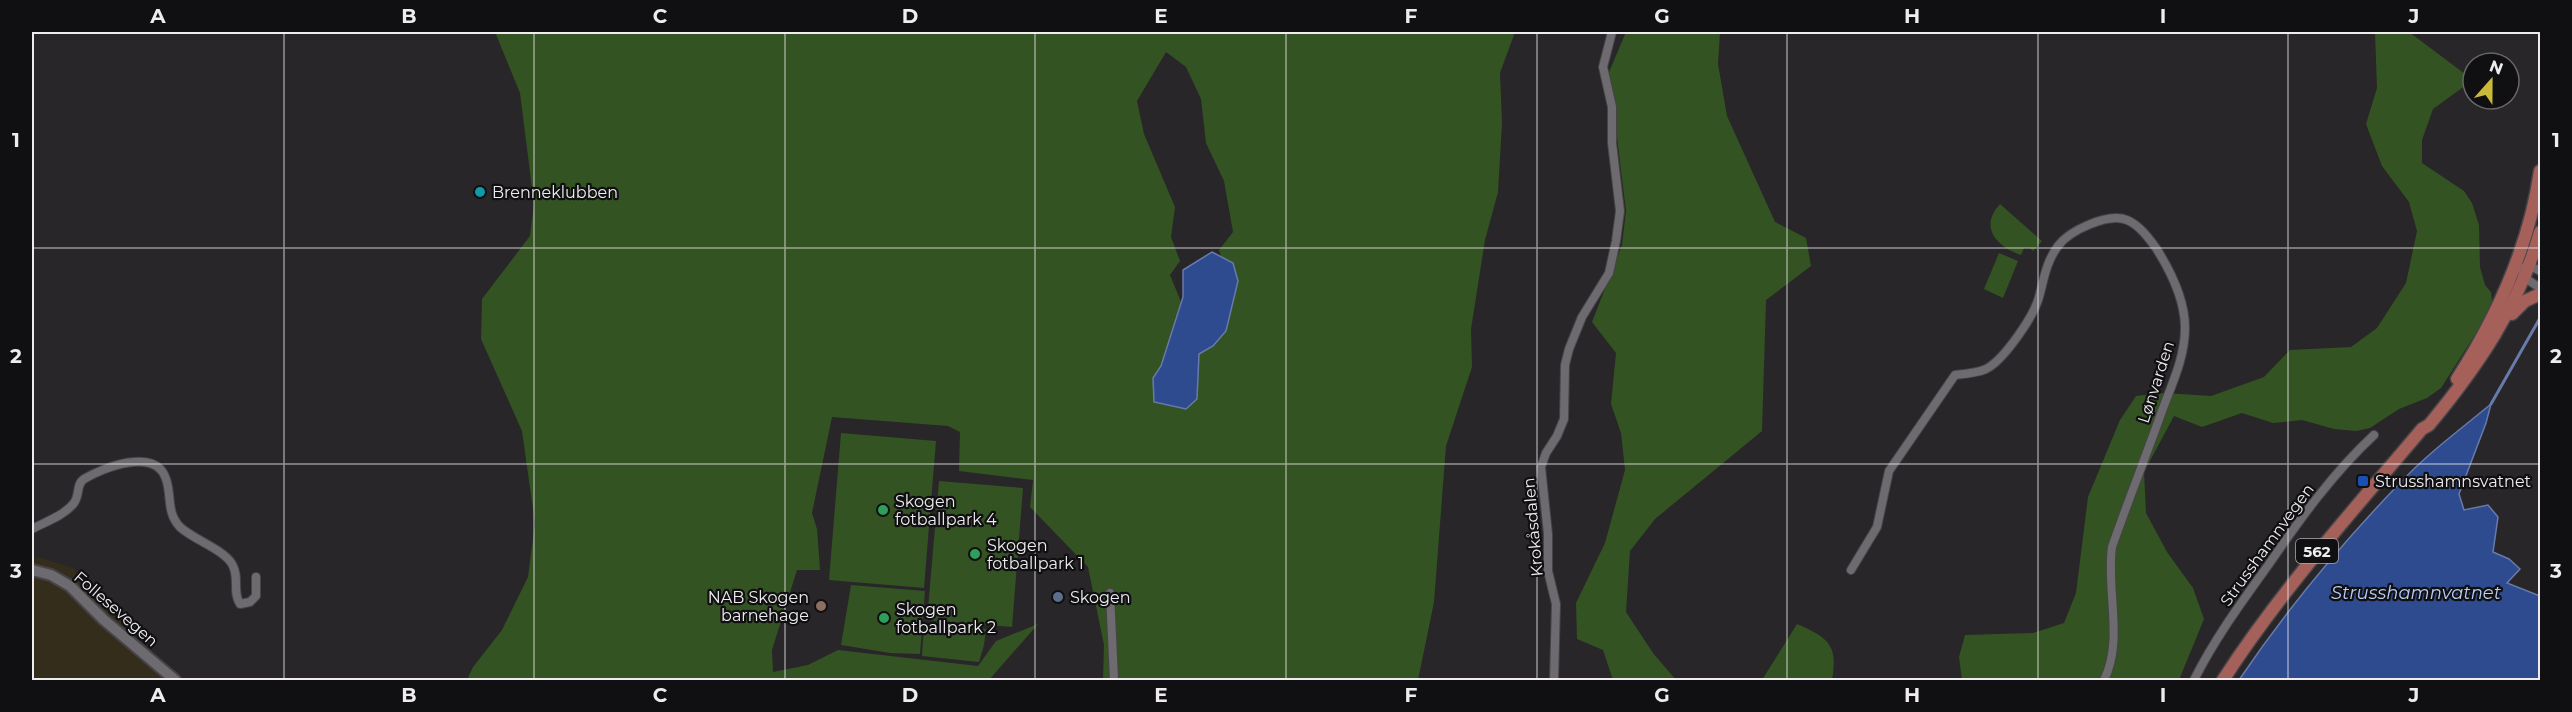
<svg xmlns="http://www.w3.org/2000/svg" width="2572" height="712" viewBox="0 0 2572 712" font-family="Montserrat,sans-serif">
<style>
.industrial{fill:#352d1c}
.green{fill:#345322;fill-rule:evenodd}
.water{fill:#2d4b8e;stroke:#677bab;stroke-width:1.5}
.lines{fill:none;stroke-linecap:round;stroke-linejoin:round}
.stream{stroke:#677bab;stroke-width:3}
.street-casing{stroke:#464447;stroke-width:10}
.secondary-casing{stroke:#464447;stroke-width:14}
.primary-casing{stroke:#464447;stroke-width:15}
.street{stroke:#6e6b70;stroke-width:8}
.secondary{stroke:#6e6b70;stroke-width:10}
.primary{stroke:#a5605a;stroke-width:12}
.grid{fill:none;stroke:#eeecef;stroke-width:1.5;stroke-opacity:0.55}
.culture-dot{fill:#0f9aa8;stroke:#100f11;stroke-width:2}
.transit-dot{fill:#1a4fb4;stroke:#100f11;stroke-width:2}
.leisure-dot{fill:#2e9e5b;stroke:#100f11;stroke-width:2}
.service-dot{fill:#5c6f8a;stroke:#100f11;stroke-width:2}
.education-dot{fill:#8d6e63;stroke:#100f11;stroke-width:2}
.labels{text-anchor:middle;dominant-baseline:central;stroke-width:4.5;stroke-linejoin:round;paint-order:stroke}
.shield{fill:#100f11;stroke:#abaaac;stroke-width:1.5}
.shield-label{font-size:15px;font-weight:bold;fill:#eeecef}
.poi-label{font-size:16px;fill:#eeecef;stroke:#100f11;text-anchor:start}
.street-label{font-size:16px;fill:#eeecef;stroke:#100f11}
.water-label{font-size:18px;font-style:italic;fill:#bacdf4;stroke:#100f11}
.neatline{fill:none;stroke:#eeecef;stroke-width:2}
.grid-label{font-size:20px;text-anchor:middle;font-weight:bold;fill:#eeecef}
</style>
<rect width="100%" height="100%" fill="#282629"/>
<polygon class="industrial" points="38,557 73,568 173,680 32,680 32,561"/>
<g class="green">
<path d="M495 32H1515L1500 73 1502 123 1498 192 1485 240 1471 329 1472 367 1446 446 1434 602 1418 680H1103L1104 645 1088 567 1030 507 1033 480 959 471 960 432 948 426 832 417 812 513 817 529 820 570H797L772 650 773 672 808 665 838 650 978 666 996 641 1038 624 989 680H467L473 667 502 630 528 577 535 523 522 431 481 339 482 299 530 236 534 204 520 93ZM1166 52 1186 67 1201 99 1206 143 1224 181 1233 232 1219 250 1221 257 1233 263 1213 346 1198 354 1197 399 1153 378 1161 366 1181 302 1170 275 1180 261 1171 237 1175 207 1144 134 1137 101Z"/>
<polygon points="1626,32 1720,32 1718,64 1727,116 1775,222 1806,238 1811,266 1766,300 1762,431 1655,519 1630,551 1626,612 1653,653 1676,680 1613,680 1603,650 1577,639 1576,603 1605,543 1625,470 1621,433 1611,404 1616,353 1592,322 1622,245 1626,211 1609,72"/>
<polygon points="2375,32 2409,32 2473,80 2433,109 2422,140 2422,163 2464,191 2472,203 2479,225 2480,267 2485,285 2491,292 2492,302 2485,319 2441,388 2427,398 2399,409 2370,428 2356,431 2334,429 2302,420 2273,423 2242,413 2202,427 2174,416 2144,472 2146,513 2167,552 2193,588 2204,619 2179,680 1962,680 1959,657 1965,635 2033,633 2064,623 2076,593 2088,497 2120,420 2136,396 2164,393 2211,396 2264,377 2290,350 2351,347 2377,328 2406,283 2417,231 2409,202 2382,166 2366,124 2377,88"/>
<path d="M2000 204 2042 241 2033 251 2030 248H2024L2021 255C1996 246 1979 227 2000 204Z"/>
<polygon points="1999,253 2018,261 2003,298 1984,289"/>
<polygon points="841,433 936,441 924,588 829,580"/>
<polygon points="939,481 1023,488 1012,627 927,620"/>
<polygon points="851,585 925,591 920,654 890,653 841,645"/>
<path d="M1797 624C1829 638 1838 645 1832 680H1762Z"/>
<polygon points="924,625 986,629 984,645 979,662 922,656"/>
</g>
<g class="water">
<polygon points="1212,252 1233,263 1238,281 1226,331 1213,346 1199,354 1197,399 1186,409 1154,402 1153,378 1161,366 1183,297 1183,270"/>
<path d="M2491 404 2486 423 2459 494 2464 510 2488 505 2498 517 2493 552 2509 559 2520 569 2507 583 2540 596V680H2239C2287 609 2341 544 2401 482 2428 453 2461 429 2491 404Z"/>
</g>
<g class="lines">
<polyline class="stream" points="2491,404 2540,318"/>
<g class="street-casing">
<g id="street">
<polyline points="2514,270 2530,266 2540,271"/>
<polyline points="2522,276 2540,288"/>
<path d="M32 529C45 522 65 515 74 503 80 495 76 484 84 479 104 467 156 447 166 479 172 496 166 512 180 527 194 540 223 549 232 564 240 577 232 592 240 604L250 602 256 596V577"/>
<path d="M1851 570 1877 527 1889 471 1955 375C1965 374 1977 373 1986 369 2004 360 2034 316 2039 297 2044 279 2046 262 2058 246 2069 231 2108 212 2127 220 2139 225 2148 237 2156 248 2170 270 2185 300 2185 328 2185 357 2172 384 2162 411 2146 456 2128 501 2112 547 2106 591 2124 640 2104 680"/>
<polyline points="1110,593 1114,680"/>
<polyline points="1554,680 1556,604 1548,571 1548,534 1541,467 1546,453 1557,436 1564,419 1565,365 1569,349 1582,317 1609,273 1616,241 1620,211 1612,143 1612,107 1603,67 1612,32"/>
<path d="M2194 680C2215 638 2241 603 2269 564 2300 519 2333 473 2374 435"/>
</g>
</g>
<g class="secondary-casing">
<polyline id="secondary" points="32,570 51,575 70,586 104,620 175,680"/>
</g>
<g class="primary-casing">
<g id="primary">
<polyline points="2512,314 2525,301 2540,294"/>
<path d="M2457 379C2498 315 2529 247 2540 171"/>
<path d="M2223 680C2281 590 2353 511 2422 429L2429 425C2478 366 2519 306 2540 232"/>
</g>
</g>
<use href="#street" class="street"/>
<use href="#secondary" class="secondary"/>
<use href="#primary" class="primary"/>
</g>
<path class="grid" d="M284 32V680M534 32V680M785 32V680M1035 32V680M1286 32V680M1537 32V680M1787 32V680M2038 32V680M2288 32V680M32 248H2540M32 464H2540"/>
<circle class="culture-dot" cx="480" cy="192" r="6"/>
<rect class="transit-dot" x="2357" y="475" width="12" height="12" rx="3"/>
<g class="leisure-dot">
<circle cx="883" cy="510" r="6"/>
<circle cx="975" cy="554" r="6"/>
<circle cx="884" cy="618" r="6"/>
</g>
<circle class="service-dot" cx="1058" cy="597" r="6"/>
<circle class="education-dot" cx="821" cy="606" r="6"/>
<g class="labels">
<rect class="shield" x="2296" y="539" width="42" height="24" rx="4.5"/>
<g class="shield-label">
<text x="2317" y="551">562</text>
</g>
<g class="poi-label">
<text x="492" y="192">Brenneklubben</text>
<text x="2375" y="481">Strusshamnsvatnet</text>
<text x="895" y="501">Skogen<tspan x="895" dy="18">fotballpark 4</tspan></text>
<text x="987" y="545">Skogen<tspan x="987" dy="18">fotballpark 1</tspan></text>
<text x="809" y="597" text-anchor="end">NAB Skogen<tspan x="809" dy="18">barnehage</tspan></text>
<text x="1070" y="597">Skogen</text>
<text x="896" y="609">Skogen<tspan x="896" dy="18">fotballpark 2</tspan></text>
</g>
<g class="street-label">
<text transform="translate(2156 382) rotate(-72)">Lønvarden</text>
<text transform="translate(1533 527) rotate(-95)">Krokåsdalen</text>
<text transform="translate(2267 545) rotate(-54)">Strusshamnvegen</text>
<text transform="translate(116 609) rotate(41)">Follesevegen</text>
</g>
<g class="water-label">
<text x="2416" y="593">Strusshamnvatnet</text>
</g>
</g>
<rect width="2572" height="712" fill="none" stroke="#100f11" stroke-width="66"/>
<g transform="translate(2491 81) rotate(21)"><circle r="28" fill="#100f11" stroke="#69676a" stroke-width="1.5"/>
<path d="M0-4.5L10 22L0 15L-10 22Z" fill="#caba39"/>
<text y="-9" font-size="16" font-weight="bold" text-anchor="middle" fill="#eeecef">N</text>
</g>
<rect x="33" y="33" width="2506" height="646" class="neatline"/>
<g class="grid-label">
<text x="158" y="23">A</text>
<text x="409" y="23">B</text>
<text x="660" y="23">C</text>
<text x="910" y="23">D</text>
<text x="1161" y="23">E</text>
<text x="1411" y="23">F</text>
<text x="1662" y="23">G</text>
<text x="1912" y="23">H</text>
<text x="2163" y="23">I</text>
<text x="2414" y="23">J</text>
<text x="16" y="147">1</text>
<text x="2556" y="147">1</text>
<text x="16" y="363">2</text>
<text x="2556" y="363">2</text>
<text x="16" y="578">3</text>
<text x="2556" y="578">3</text>
<text x="158" y="702">A</text>
<text x="409" y="702">B</text>
<text x="660" y="702">C</text>
<text x="910" y="702">D</text>
<text x="1161" y="702">E</text>
<text x="1411" y="702">F</text>
<text x="1662" y="702">G</text>
<text x="1912" y="702">H</text>
<text x="2163" y="702">I</text>
<text x="2414" y="702">J</text>
</g>
</svg>
